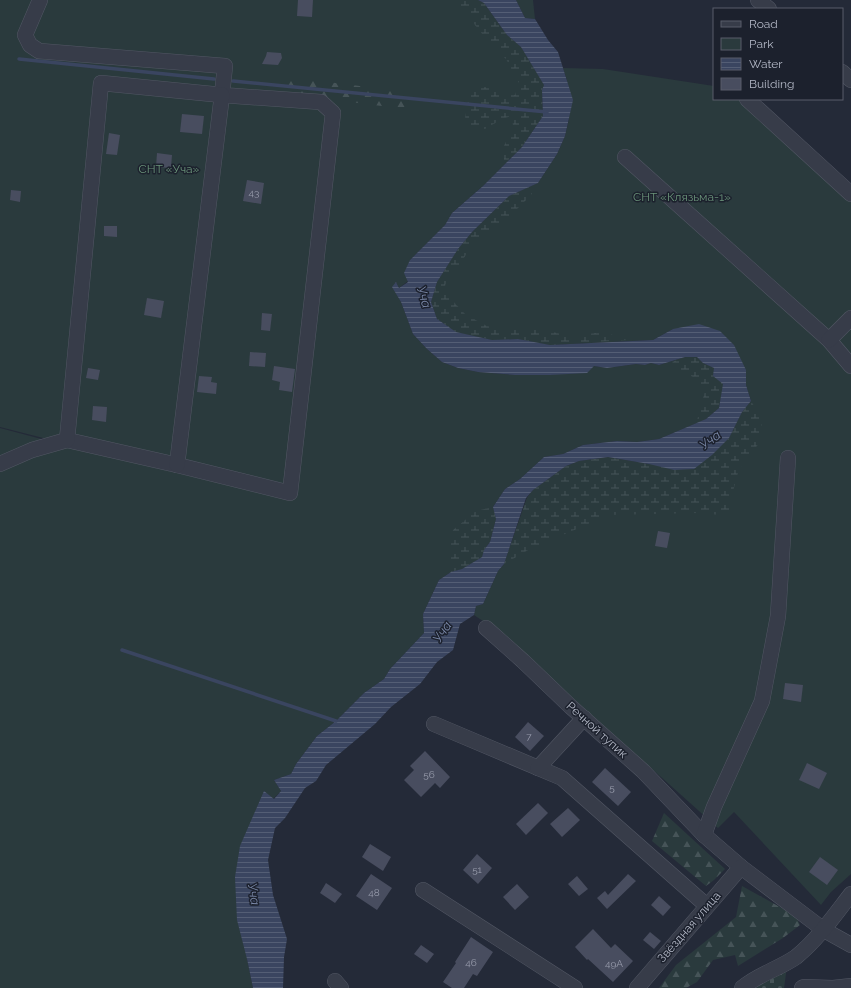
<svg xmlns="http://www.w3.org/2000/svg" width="851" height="988" viewBox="0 0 851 988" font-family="Raleway,sans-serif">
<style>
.green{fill:#2a3a3d}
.forest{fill:url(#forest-firs)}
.wetland{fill:url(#wetland-marsh)}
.cemetery{fill:url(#cemetery-stones)}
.water{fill:url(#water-rules)}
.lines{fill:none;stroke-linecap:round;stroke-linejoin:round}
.stream{stroke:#3a4560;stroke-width:3.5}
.building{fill:#484d5f}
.minor-casing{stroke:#525764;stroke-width:16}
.minor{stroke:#373c49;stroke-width:15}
.labels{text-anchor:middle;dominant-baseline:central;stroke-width:3;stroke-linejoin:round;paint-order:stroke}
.number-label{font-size:10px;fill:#989cac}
.park-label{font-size:12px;fill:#6b947a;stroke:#1c212d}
.street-label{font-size:12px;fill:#b2b7c5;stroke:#1c212d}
.water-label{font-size:13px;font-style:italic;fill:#7c8aaa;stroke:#1c212d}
</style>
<defs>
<pattern id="forest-firs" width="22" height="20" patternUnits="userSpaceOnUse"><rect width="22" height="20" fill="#2a3a3d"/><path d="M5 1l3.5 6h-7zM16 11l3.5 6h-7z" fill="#465458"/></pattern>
<pattern id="wetland-marsh" width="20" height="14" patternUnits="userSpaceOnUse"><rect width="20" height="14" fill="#2a3a3d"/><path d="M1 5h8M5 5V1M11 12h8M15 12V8" fill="none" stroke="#465458"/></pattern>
<pattern id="cemetery-stones" width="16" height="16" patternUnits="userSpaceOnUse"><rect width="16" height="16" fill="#2a3a3d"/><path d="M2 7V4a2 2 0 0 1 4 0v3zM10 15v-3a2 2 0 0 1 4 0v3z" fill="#465458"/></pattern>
<pattern id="water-rules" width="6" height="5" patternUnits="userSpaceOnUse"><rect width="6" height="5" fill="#3a4560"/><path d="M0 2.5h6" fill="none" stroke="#545e75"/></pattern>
</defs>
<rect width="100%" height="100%" fill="#242a38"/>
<g class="green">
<polygon points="0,0 478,0 507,35 521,47 544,85 522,147 483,186 452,213 445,225 410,260 408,281 399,288 396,282 393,287 401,302 413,334 427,349 442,362 458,368 478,372 515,375 550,375 594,366 607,368 636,364 645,365 651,363 659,365 685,357 697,357 703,363 714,368 724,384 704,420 659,439 637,442 617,441 583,445 563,454 544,457 520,479 505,489 493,507 496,519 482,557 462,569 451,572 439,580 423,614 424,633 390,669 384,679 364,693 336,721 317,736 296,764 291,774 274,780 281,791 273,799 264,792 247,959 253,988 0,988 0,428 102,455 227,485 0,427"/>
<polygon points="516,0 533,0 535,19 525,18"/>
<polygon points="563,68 603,69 714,86 714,99 742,99 851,191 851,874 831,892 821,905 734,812 718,828 499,632 474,615 476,606 483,604 498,571 504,564 527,498 533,490 543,483 649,464 729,438 742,412 751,401 746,385 746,370 673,329 653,340 550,345 518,339 492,340 455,332 437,282 458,249 509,196 538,183 557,154 565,136 569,119 567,80"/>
</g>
<g class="forest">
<polygon points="287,77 384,89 408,93 406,109 285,94"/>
<polygon points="664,813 725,869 714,880 706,886 652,841"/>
<polygon points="742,886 796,916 800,925 783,938 738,966 735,955 713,960 697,982 686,988 659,988 676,965 736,917"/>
</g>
<g class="wetland">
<polygon points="455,0 478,0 484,3 507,35 521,47 544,85 542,90 543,116 522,147 504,164 504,146 513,126 512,116 502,119 485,129 472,127 465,119 468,99 475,87 490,87 515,95 519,83 506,59 491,45"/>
<polygon points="538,183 531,195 513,213 470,249 445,285 450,298 466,315 487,326 507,329 539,329 571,336 604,332 627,340 550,345 518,339 492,340 455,332 437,319 431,302 437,282 458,249 472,232 509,196"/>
<polygon points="685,357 697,357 703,363 714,368 713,376 724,384 719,408 706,419 696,424 705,391 699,380 685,373 672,362"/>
<polygon points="751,401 762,419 760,442 739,469 731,499 731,516 699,513 609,515 530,549 504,564 527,498 533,490 566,466 579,461 608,457 649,464 674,470 694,469 712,455 729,438 742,412"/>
<polygon points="493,507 496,519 490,542 484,550 482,557 462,569 451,572 450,551 453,530 476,511"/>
</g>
<polygon class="cemetery" points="787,966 784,988 756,988"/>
<polygon class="water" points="478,0 516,0 525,18 535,19 548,40 558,52 573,100 565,136 557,154 538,183 509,196 472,232 458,249 437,282 431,302 437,319 456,332 492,340 518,339 550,345 653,340 673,329 699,324 720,331 734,345 746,370 746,385 751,401 742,412 729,438 712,455 694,469 674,470 649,464 608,457 579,461 566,466 533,490 526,498 504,564 498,571 483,604 476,606 474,615 460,624 453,650 437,662 420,684 391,707 375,724 326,765 316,781 305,788 285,818 275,828 268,860 273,895 287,939 284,957 283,988 253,988 247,959 237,920 235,877 240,846 264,791 274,799 281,791 274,780 291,774 296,764 317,736 336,721 364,693 384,679 390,669 424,633 423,614 439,580 451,572 462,569 482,557 484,550 490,542 496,519 493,507 505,489 520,479 544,457 563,454 583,445 617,441 637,442 659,439 706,419 719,408 723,384 713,376 714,368 703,363 697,357 685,357 659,365 651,363 645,365 636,364 607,368 594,366 587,373 550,375 515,375 478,372 458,368 442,362 427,349 413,334 401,302 392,287 396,282 399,288 408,282 404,273 410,260 445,225 452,213 483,186 522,147 543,116 542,90 544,85 521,47 507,35 484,3"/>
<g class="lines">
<g class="stream">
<polyline points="19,59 214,79"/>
<polyline points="233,81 547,112"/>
<polyline points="122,650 336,721"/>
</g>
</g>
<g class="building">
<polygon points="298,0 313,0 312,17 297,16"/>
<polygon points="267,52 281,53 282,58 278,65 262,64 266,56"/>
<polygon points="182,114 204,116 202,134 180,132"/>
<polygon points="109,133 120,135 117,155 106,154"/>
<polygon points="157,153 172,155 171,168 156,167"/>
<polygon points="247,180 264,183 261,204 243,201"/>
<polygon points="11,190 21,191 20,202 10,200"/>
<polygon points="104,226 117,226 117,237 104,236"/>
<polygon points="147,298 164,301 161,318 144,315"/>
<polygon points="262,313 272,314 270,331 261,330"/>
<polygon points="250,352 266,353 265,367 249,366"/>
<polygon points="274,366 295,369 292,392 279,390 280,382 272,380"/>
<polygon points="88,368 100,370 98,380 86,378"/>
<polygon points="199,376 212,377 211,382 217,383 216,394 197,392"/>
<polygon points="93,406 107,407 106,422 92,420"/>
<polygon points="658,531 670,533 667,548 655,546"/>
<polygon points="785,683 803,685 801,702 783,699"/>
<polygon points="528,722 544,736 530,751 515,737"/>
<polygon points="425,751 450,777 440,788 435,783 421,797 404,780 414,770 410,766"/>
<polygon points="807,763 827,773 819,789 799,780"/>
<polygon points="605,768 631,792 618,806 592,782"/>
<polygon points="538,803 548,813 526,835 516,824"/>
<polygon points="568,808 580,820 562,837 550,824"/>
<polygon points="370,844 391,857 383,871 362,857"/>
<polygon points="477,854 492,868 478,884 463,870"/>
<polygon points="820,857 838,870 827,885 809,872"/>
<polygon points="371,874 392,888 377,910 356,896"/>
<polygon points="628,874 636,881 607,909 597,898 605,891 608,895"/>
<polygon points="577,876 588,889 579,896 568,884"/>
<polygon points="326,883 342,894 335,903 320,893"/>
<polygon points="517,884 529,897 515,910 503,897"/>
<polygon points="659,896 671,907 663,916 651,905"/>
<polygon points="593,929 611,948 615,944 633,961 613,982 588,959 587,960 575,947"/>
<polygon points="650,932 661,941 654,949 643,940"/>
<polygon points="471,937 493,952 477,976 473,974 464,988 452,988 443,982 456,963 455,962"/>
<polygon points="421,945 434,954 427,963 414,954"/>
</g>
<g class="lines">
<g class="minor-casing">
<g id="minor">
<polyline points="40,0 25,35 30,45 39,51 225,66 222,95 321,102 333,113 290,493 177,465 67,440"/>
<polyline points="758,0 769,9"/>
<polyline points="842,72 851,80"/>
<polyline points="747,99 851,194"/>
<polyline points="625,157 829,340 851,366"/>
<polyline points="829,340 851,318"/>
<polyline points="0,464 32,450 67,440 101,83 222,95 177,465"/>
<polyline points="486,628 523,661 571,707 643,771 704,835 741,867 824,930 851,945"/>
<polyline points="434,724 562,778 707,906"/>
<polyline points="538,768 584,718"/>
<polyline points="704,835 714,807 762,701 778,616 788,458"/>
<polyline points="423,890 575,988"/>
<polyline points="335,981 341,988"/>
<polyline points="637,988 741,867"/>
<path d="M742 988C758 974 779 969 796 957 818 939 834 916 851 894"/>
<polyline points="802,988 804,987 833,988 851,986"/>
</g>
</g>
<use href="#minor" class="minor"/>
</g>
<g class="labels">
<g class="number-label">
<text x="254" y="192">43</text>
<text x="529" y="736">7</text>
<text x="429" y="774">56</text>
<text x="612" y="787">5</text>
<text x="477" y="869">51</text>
<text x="374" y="892">48</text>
<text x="471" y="962">46</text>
<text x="614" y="963">49А</text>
</g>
<g class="park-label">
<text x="169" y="169">СНТ «Уча»</text>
<text x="682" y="197">СНТ «Клязьма-1»</text>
</g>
<g class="street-label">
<text transform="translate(597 730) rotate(42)">Речной тупик</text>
<text transform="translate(689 927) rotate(-49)">Звёздная улица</text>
</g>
<g class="water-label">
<text transform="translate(424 297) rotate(73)">Уча</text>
<text transform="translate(710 440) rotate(-37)">Уча</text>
<text transform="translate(442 632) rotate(-56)">Уча</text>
<text transform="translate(254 894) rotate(81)">Уча</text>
</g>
</g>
<rect x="713" y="8" width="130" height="92" fill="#1c212d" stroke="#585d6a"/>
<rect x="721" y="21" width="20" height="6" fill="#373c49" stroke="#585d6a"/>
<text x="749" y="28" font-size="12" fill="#b2b7c5">Road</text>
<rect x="721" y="38" width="20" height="12" fill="#2a3a3d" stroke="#585d6a"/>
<text x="749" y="48" font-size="12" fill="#b2b7c5">Park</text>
<rect x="721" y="58" width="20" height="12" fill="url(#water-rules)" stroke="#585d6a"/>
<text x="749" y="68" font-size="12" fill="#b2b7c5">Water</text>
<rect x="721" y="78" width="20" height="12" fill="#484d5f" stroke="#585d6a"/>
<text x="749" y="88" font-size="12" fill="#b2b7c5">Building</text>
</svg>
